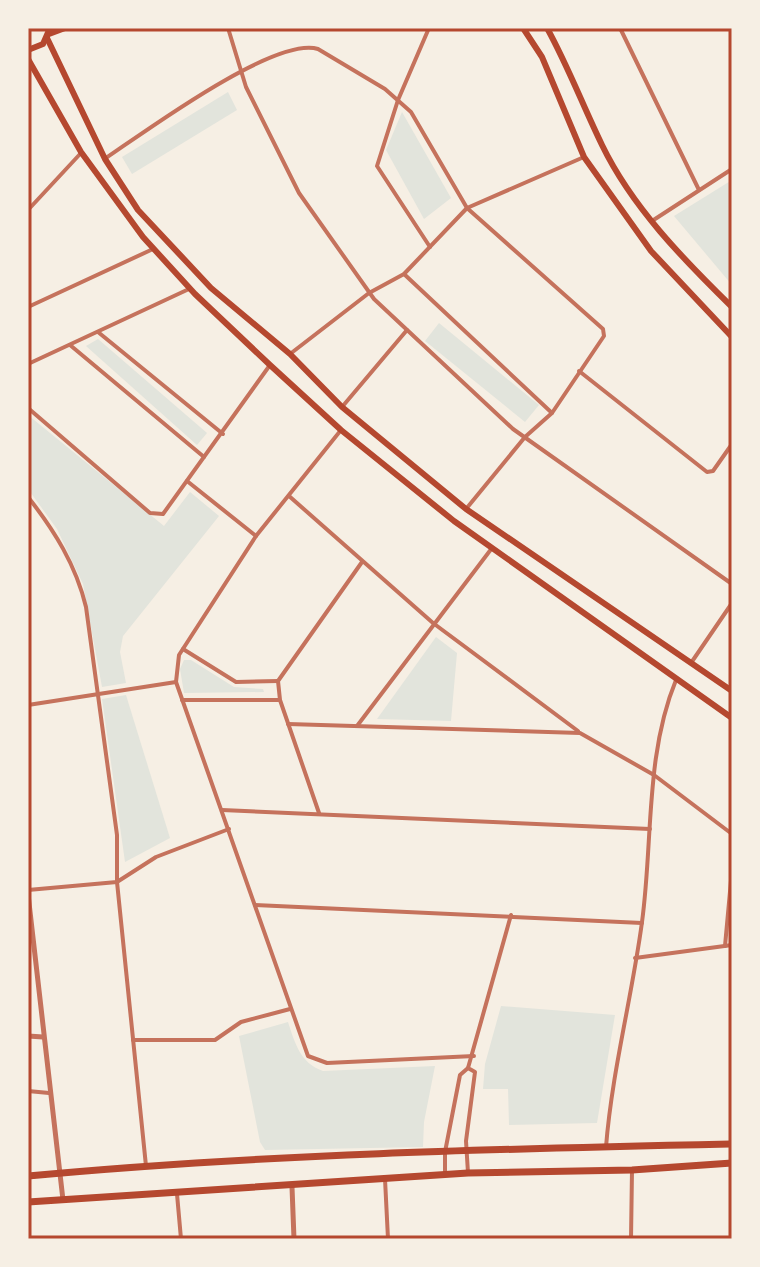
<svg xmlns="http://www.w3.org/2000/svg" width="760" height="1267" viewBox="0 0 760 1267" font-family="'IBM Plex Serif',serif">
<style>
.green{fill:#e2e4dc}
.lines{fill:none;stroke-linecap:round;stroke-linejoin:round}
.minor{stroke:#c5725c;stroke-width:4}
.tertiary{stroke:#c5725c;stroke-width:5}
.secondary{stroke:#b5482f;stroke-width:6}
.trunk{stroke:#b5482f;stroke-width:7}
.neatline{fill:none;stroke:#b5482f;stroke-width:3}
</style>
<rect width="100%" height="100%" fill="#f6efe4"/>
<g class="green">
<polygon points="228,92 237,110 132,174 122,157"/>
<polygon points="402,112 451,198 424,219 386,150"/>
<polygon points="732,180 732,285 674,216"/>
<polygon points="439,323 539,405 525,422 425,341"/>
<polygon points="98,339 207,433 197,445 86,346"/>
<polygon points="28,415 164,526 190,492 219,516 123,636 120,652 126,683 102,687 83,584 57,529 28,489"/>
<polygon points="436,637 457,653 451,721 377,719"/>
<polygon points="184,660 191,660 234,687 263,689 264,692 184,693 180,669"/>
<polygon points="126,695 170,838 125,862 102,699"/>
<polygon points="501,1006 615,1015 597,1123 509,1125 508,1089 483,1089 485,1064"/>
<path d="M288 1022C295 1043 300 1063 323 1071L435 1066 424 1122 423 1147 265 1150 260 1142 239 1036Z"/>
</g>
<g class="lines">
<g class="minor">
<polyline points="228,28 246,87 299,193 374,299 513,429 732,584"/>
<polyline points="429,28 398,100 377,166 430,247"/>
<polyline points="620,28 699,190"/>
<path d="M106 158C146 131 275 36 318 49L385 89 411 112 467 208 603 329 604 336 552 413"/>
<polyline points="28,210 81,153"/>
<polyline points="652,221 732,169"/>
<polyline points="404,274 552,413 525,437 466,509"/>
<polyline points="28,307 153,249"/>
<polyline points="98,332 223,434"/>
<polyline points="70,345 204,457"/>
<polyline points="290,354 369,293 404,274 467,208 584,157"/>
<polyline points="28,364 189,289"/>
<polyline points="579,371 707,472 713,471 732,444"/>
<polyline points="342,407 407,330"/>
<polyline points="28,408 150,513 163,514 270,365"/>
<polyline points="341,430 256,536 179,655 176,682 308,1056 327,1063 474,1056"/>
<polyline points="187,481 256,536"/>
<polyline points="289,496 433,623 578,731"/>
<path d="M28 497C54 530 76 565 86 607L117 835V882L146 1166"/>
<polyline points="183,649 236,682 278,681"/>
<polyline points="691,663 732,603"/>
<polyline points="182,700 279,700"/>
<polyline points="28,705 176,682"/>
<polyline points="288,724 580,733 654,775 732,834"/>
<polyline points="357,726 492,548"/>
<polyline points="222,810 650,829"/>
<polyline points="319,813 280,700 278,681 362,562"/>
<polyline points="28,890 117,882 156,857 229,829"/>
<polyline points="255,905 642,923"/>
<polyline points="725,946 732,870"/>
<polyline points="635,958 732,945"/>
<polyline points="133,1040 215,1040 241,1022 290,1009"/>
<polyline points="28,1091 49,1093"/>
<path d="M606 1147C612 1071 632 997 642 922 653 842 645 755 676 680"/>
<polyline points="468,1173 466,1141 475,1072 468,1068 511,915"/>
<polyline points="445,1174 445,1152 460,1075 468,1068"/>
<polyline points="385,1179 388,1239"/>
<polyline points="177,1194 181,1239"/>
<polyline points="631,1239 632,1170"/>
</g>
<g class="tertiary">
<polyline points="28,894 63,1200"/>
<polyline points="28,1036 43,1037"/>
<polyline points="292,1187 294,1239"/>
</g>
<g class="secondary">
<polyline points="523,28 542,57 584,157 651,251 732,337"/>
<path d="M547 28C568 66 583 106 602 145 632 207 683 259 732 307"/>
<polyline points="49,34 65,28"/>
<polyline points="47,38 105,159 138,210 211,288 290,354 342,407 466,509 732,691"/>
<polyline points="28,50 43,44 50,28"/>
<polyline points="28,59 81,152 143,237 195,294 270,365 341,430 454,521 732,718"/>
</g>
<g class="trunk">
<path d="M28 1176C262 1154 498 1149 732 1144"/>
<polyline points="28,1202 468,1173 632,1170 732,1163"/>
</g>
</g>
<rect width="760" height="1267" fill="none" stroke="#f6efe4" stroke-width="60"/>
<rect x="30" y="30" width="700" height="1207" class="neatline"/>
</svg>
